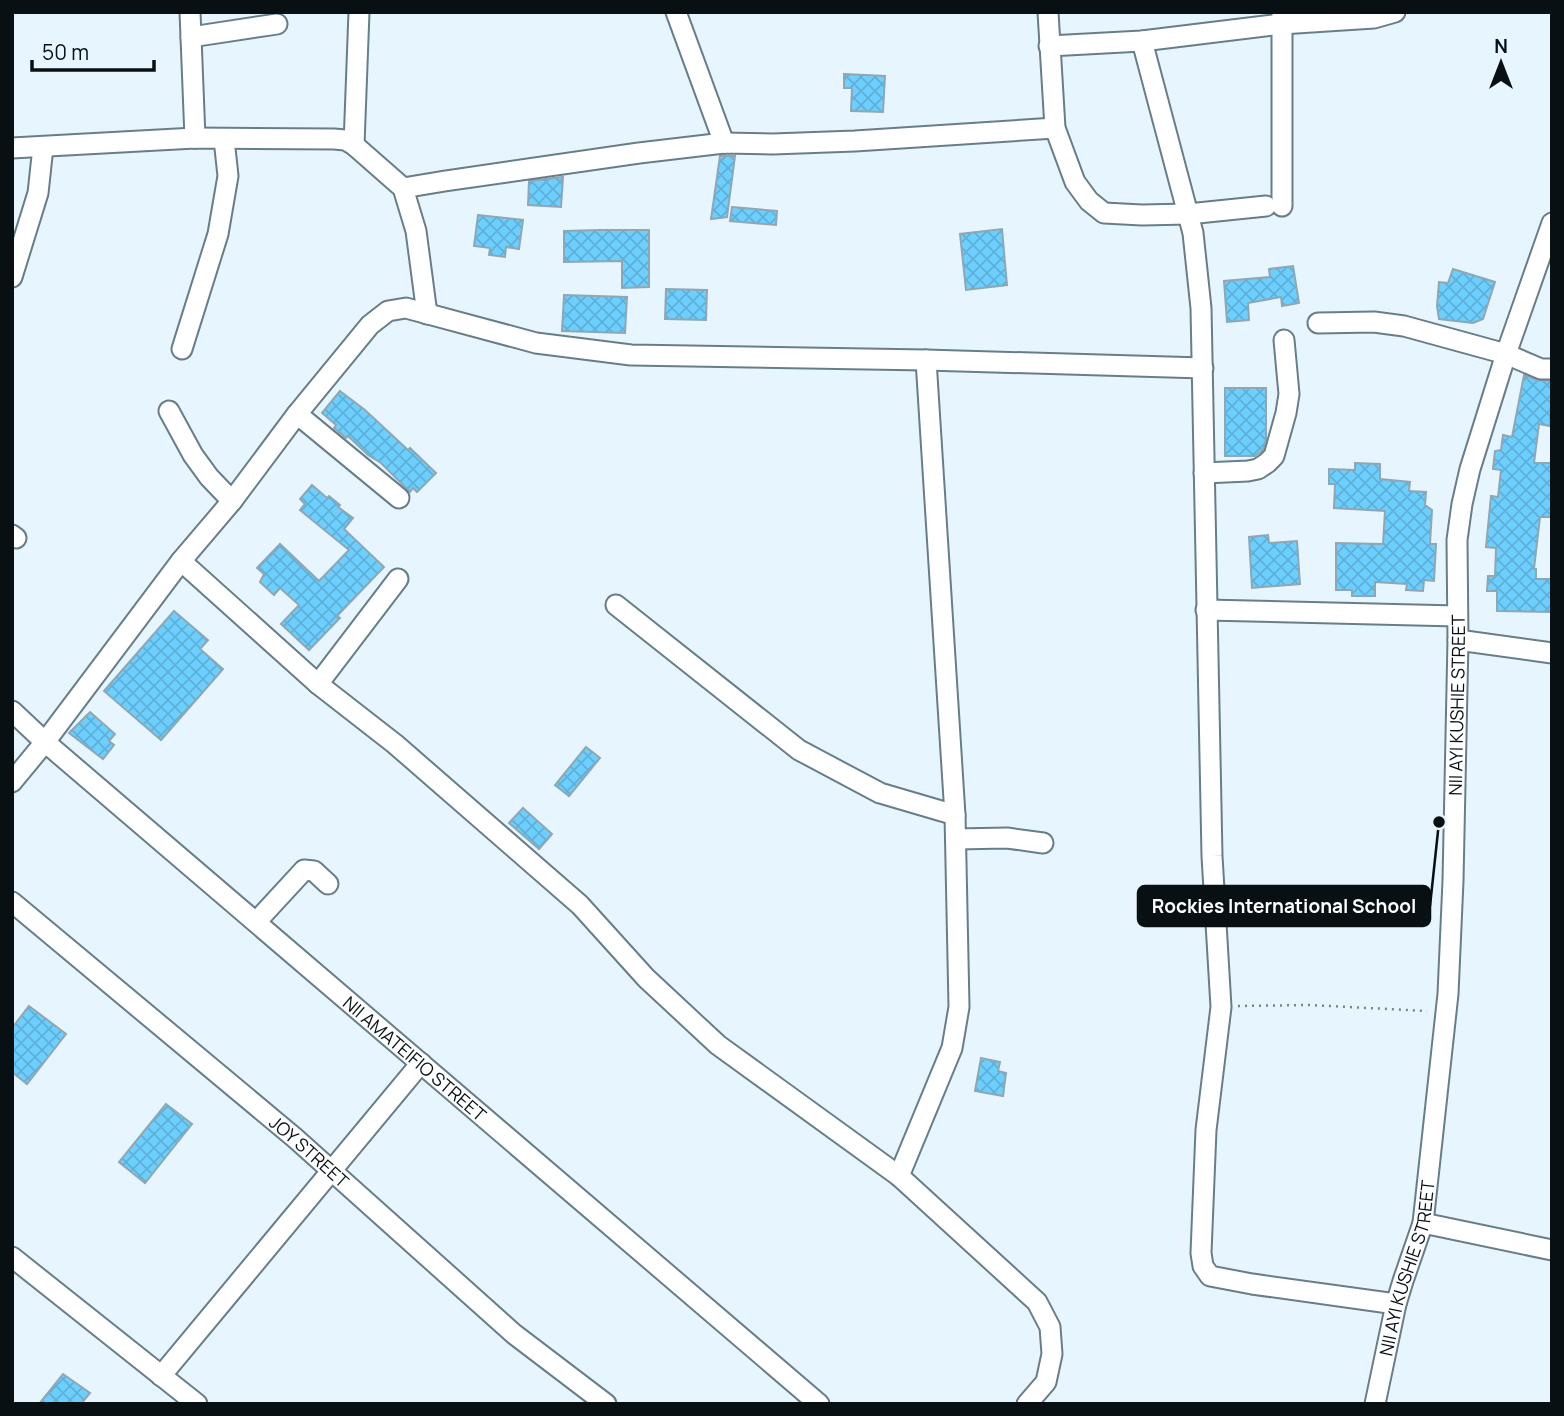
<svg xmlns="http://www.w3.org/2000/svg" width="1564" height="1416" viewBox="0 0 1564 1416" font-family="Manrope,sans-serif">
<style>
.building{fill:url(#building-cross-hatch);stroke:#8fa7b3;stroke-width:2}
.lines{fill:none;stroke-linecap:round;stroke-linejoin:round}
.minor-casing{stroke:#677e8a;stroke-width:23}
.path{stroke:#78848a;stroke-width:2.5;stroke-dasharray:2 5;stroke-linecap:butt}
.minor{stroke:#fff;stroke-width:19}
.labels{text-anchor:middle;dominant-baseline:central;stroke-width:6;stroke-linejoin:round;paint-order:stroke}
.street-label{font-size:18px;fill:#081014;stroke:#e7f6fe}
.leader{fill:none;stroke:#081014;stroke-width:2.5}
.callout-dot{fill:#081014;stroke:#e7f6fe;stroke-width:2.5}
.callout{fill:#081014;stroke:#081014;stroke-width:2.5}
.callout-label{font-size:19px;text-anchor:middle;font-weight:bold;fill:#fff}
</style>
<defs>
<pattern id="building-cross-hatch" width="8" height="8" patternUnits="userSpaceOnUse" patternTransform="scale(1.75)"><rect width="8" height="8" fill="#6dcffe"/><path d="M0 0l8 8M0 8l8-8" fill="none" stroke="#5db1d9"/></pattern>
</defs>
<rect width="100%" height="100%" fill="#e7f6fe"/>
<g class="building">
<polygon points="844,74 885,76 883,112 851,111 852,88 844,88"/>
<polygon points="720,156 735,156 727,217 711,219"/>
<polygon points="563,177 561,207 528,205 529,181"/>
<polygon points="732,207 777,211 776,225 730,221"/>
<polygon points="478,215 523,220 519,249 506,247 505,257 489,255 490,248 474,246"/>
<polygon points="1002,229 1007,285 966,290 960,234"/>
<polygon points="599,230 649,230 649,287 622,288 622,261 564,262 564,231"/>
<polygon points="1293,266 1299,303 1282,306 1281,297 1248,303 1249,320 1227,322 1224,281 1270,277 1269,269"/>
<polygon points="1453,269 1495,282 1483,319 1473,323 1439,319 1437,306 1439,282 1448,283"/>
<polygon points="666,289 707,290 706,320 665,319"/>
<polygon points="564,295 627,297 625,333 562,331"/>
<polygon points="1524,375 1537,380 1552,381 1550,426 1539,424 1534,463 1552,463 1552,517 1540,517 1534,569 1536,569 1536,579 1552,579 1552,612 1497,611 1497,591 1487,591 1488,576 1495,576 1496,548 1486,547 1491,496 1498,497 1501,470 1493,469 1495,451 1501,450 1503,435 1512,437"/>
<polygon points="1225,388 1266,388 1266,440 1263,450 1255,456 1225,456"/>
<polygon points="340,391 365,410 408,450 410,448 436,473 417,492 413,488 410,492 381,463 368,455 348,436 346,438 334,428 336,425 322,413"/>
<polygon points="1355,463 1380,464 1380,479 1410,482 1409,491 1426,492 1425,505 1432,510 1430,544 1436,544 1434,581 1424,580 1423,591 1406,590 1407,584 1375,582 1375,596 1352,596 1352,590 1336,590 1336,543 1383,544 1385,511 1334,508 1335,484 1329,484 1329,469 1355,470"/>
<polygon points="312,485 327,498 329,496 340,505 338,507 353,518 344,529 384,567 337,616 340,618 309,650 281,624 299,605 280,588 274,595 260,582 264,574 257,568 280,544 319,581 349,550 300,510 305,504 300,499"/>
<polygon points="1268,535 1269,543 1297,541 1300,584 1252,588 1249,537"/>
<polygon points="174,611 208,640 200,649 223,669 161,740 104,691"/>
<polygon points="90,712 115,734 109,741 114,745 103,759 69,733"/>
<polygon points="586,747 600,758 569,796 555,785"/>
<polygon points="523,808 552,834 539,849 509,823"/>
<polygon points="29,1006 66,1034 27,1084 12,1072 12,1028"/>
<polygon points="981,1058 1000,1062 998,1071 1006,1073 1003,1096 975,1091"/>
<polygon points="166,1104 192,1124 145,1183 119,1162"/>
<polygon points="63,1374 90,1393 81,1404 39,1404"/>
</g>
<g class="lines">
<g class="minor-casing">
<g id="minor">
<polyline points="190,12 195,138"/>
<polyline points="676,12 724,143"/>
<polyline points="1048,12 1055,128 1075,182 1089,201 1104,213 1142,215 1188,214 1266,206"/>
<polyline points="1282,13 1282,206"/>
<polyline points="191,37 277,24"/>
<polyline points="1142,41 1193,233 1201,308 1212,856 1221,1007 1206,1130 1201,1253 1203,1266 1210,1276 1252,1284 1396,1304"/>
<polyline points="1049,46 1142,41 1281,24 1374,18 1395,12"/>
<polyline points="354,145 359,12"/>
<polyline points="12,148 195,138 334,139 345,140 354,145 403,188 416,231 427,314"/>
<polyline points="403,188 445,181 639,153 724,143 773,144 855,141 1055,128"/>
<polyline points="12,277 38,193 43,147"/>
<polyline points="1318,323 1374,322 1404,326 1506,354 1541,369 1552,369"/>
<polyline points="182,349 218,234 228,176 224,139"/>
<polyline points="169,411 193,455 209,477 232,501"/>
<polyline points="297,414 399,498"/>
<polyline points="1204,473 1248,471 1258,469 1267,463 1274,456 1286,413 1289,394 1284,340"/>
<polyline points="12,535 16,538"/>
<polyline points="181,561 318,684 395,744 580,905 646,978 718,1045 899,1176 1037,1302 1050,1327 1052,1354 1046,1382 1027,1404"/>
<polyline points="616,605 799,750 880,793 955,815"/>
<polyline points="1206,610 1457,616"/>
<polyline points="1458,640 1552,653"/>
<polyline points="318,684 398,579"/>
<path id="s1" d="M12 711 45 742 819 1404"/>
<polyline points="12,782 45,742 181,561 232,501 297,414 370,325 388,311 406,308 536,343 631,355 926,360 1203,368"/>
<polyline points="956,839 1007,838 1043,843"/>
<path id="s2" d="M12 902 295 1138 514 1334 606 1404"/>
<polyline points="256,922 304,870 314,871 328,884"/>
<polyline points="899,1176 952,1048 959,1007 955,815 926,360"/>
<polyline points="1423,1223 1552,1250"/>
<polyline points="12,1257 197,1404"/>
<polyline points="161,1376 421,1063"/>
<path id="s3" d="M1375 1404 1396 1304 1403 1281 1423 1223 1448 994 1453 881 1458 640 1457 540 1462 504 1470 469 1506 354 1552 223"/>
</g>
</g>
<polyline class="path" points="1238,1006 1309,1005 1427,1011"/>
<use href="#minor" class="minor"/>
</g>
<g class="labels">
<g class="street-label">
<text stroke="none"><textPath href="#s3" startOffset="707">NII AYI KUSHIE STREET</textPath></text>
<text stroke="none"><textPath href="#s1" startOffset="532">NII AMATEIFIO STREET</textPath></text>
<text stroke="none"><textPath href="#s2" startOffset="388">JOY STREET</textPath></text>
<text stroke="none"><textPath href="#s3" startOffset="140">NII AYI KUSHIE STREET</textPath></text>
</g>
</g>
<path class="leader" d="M1439 822L1430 906"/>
<circle class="callout-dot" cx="1439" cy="822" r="7"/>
<rect class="callout" x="1138" y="886" width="292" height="40" rx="7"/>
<g class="callout-label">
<text x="1284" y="913">Rockies International School</text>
</g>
<rect width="1564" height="1416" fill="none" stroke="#081014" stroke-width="28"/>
<g transform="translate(1501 63)" stroke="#e7f6fe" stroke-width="5" paint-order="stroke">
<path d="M0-5L12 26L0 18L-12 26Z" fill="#081014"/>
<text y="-10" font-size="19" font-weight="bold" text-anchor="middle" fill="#081014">N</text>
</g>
<path d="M32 60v10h122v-10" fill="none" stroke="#081014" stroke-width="3.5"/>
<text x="42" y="60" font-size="21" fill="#081014" stroke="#e7f6fe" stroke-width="5" paint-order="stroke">50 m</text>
</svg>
